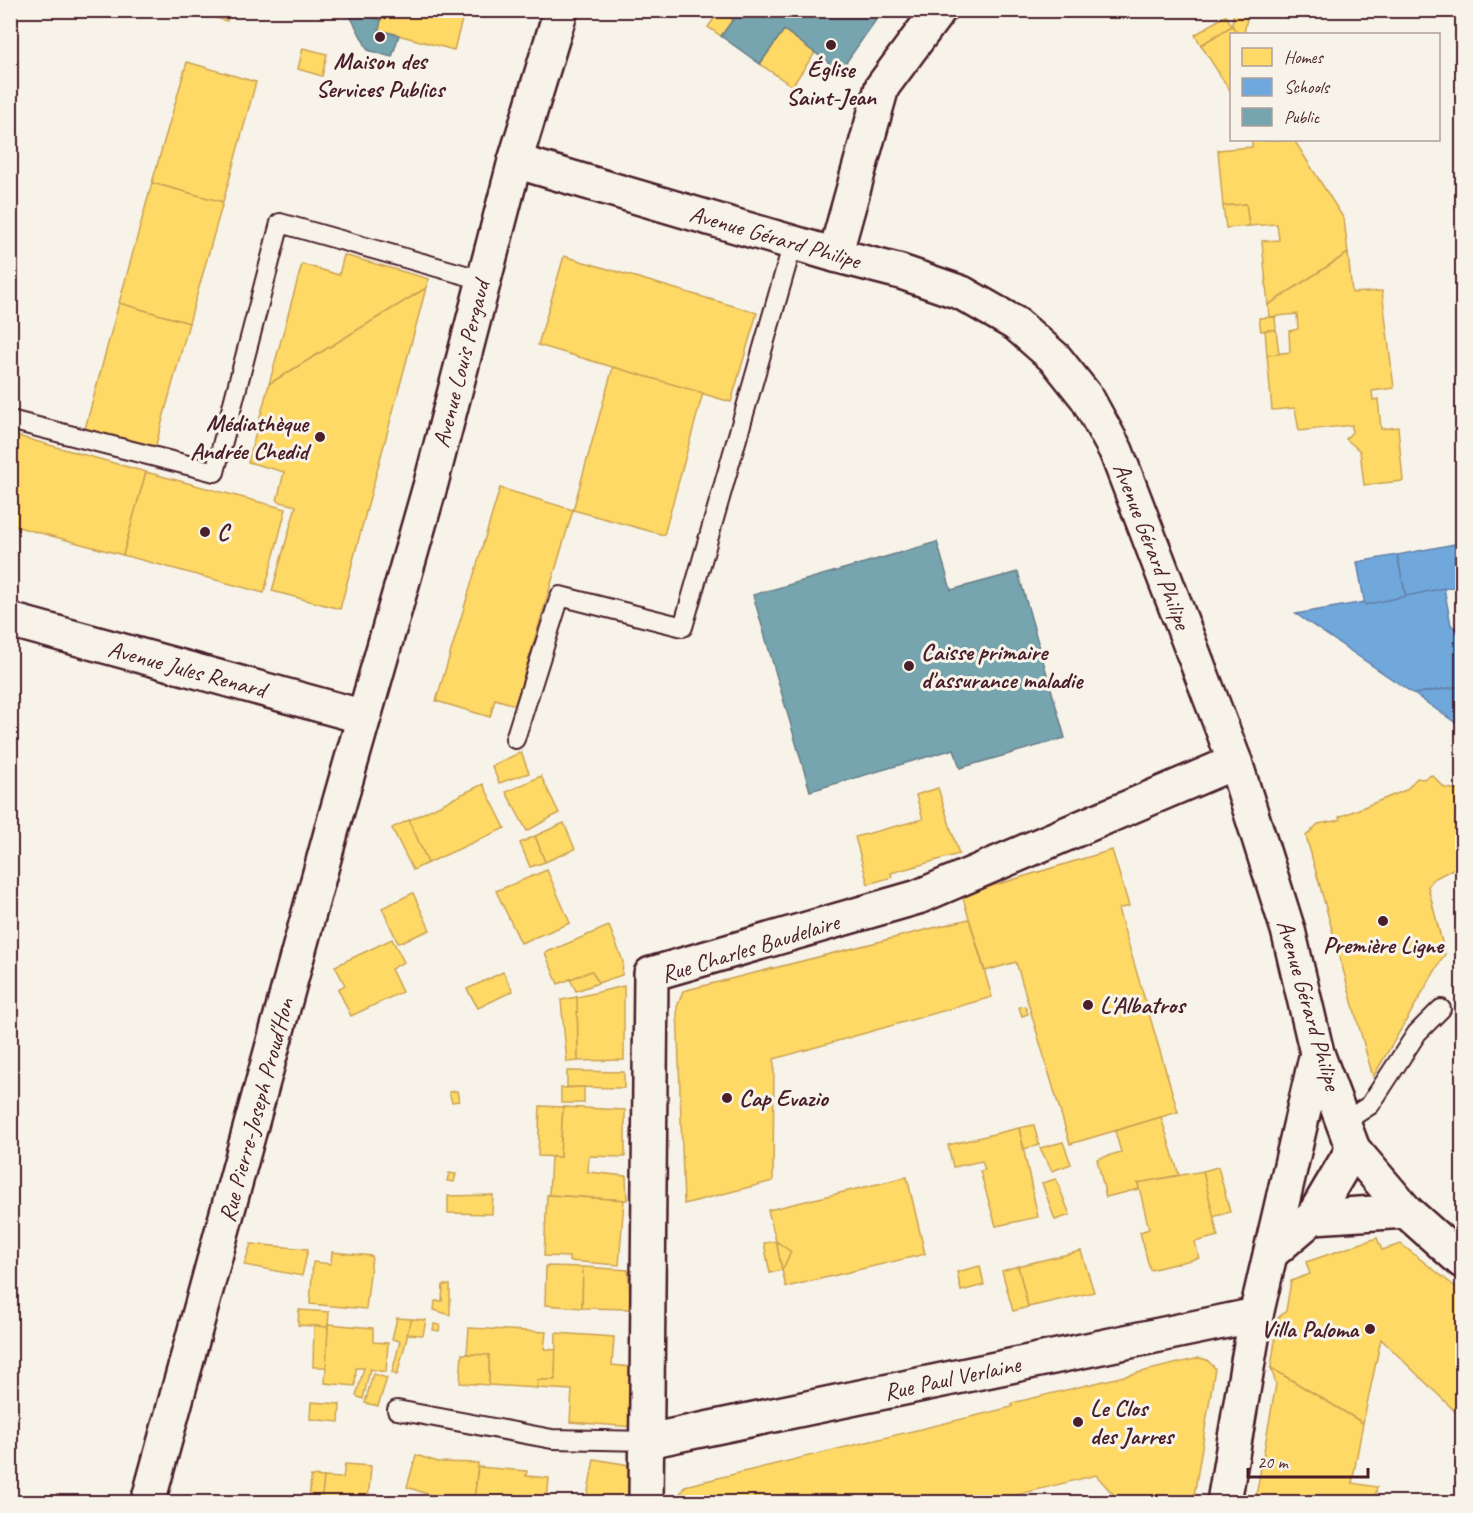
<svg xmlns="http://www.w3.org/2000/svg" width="1473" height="1513" viewBox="0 0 1473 1513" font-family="Caveat,sans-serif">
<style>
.homes{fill:#ffd966;stroke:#c9a154;stroke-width:1.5}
.schools{fill:#6fa8dc;stroke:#647fa7;stroke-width:1.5}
.public{fill:#76a5af;stroke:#697d87;stroke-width:1.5}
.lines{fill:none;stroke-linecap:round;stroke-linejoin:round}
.lane-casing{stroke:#4a1f2b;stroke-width:22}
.street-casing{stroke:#4a1f2b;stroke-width:38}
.lane{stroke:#f7f3e8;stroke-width:18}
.street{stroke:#f7f3e8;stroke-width:33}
.poi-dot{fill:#4a1f2b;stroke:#f7f3e8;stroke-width:2}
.labels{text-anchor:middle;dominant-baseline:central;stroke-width:6;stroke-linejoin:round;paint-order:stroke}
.poi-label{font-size:24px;font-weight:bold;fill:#4a1f2b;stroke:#f7f3e8;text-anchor:start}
.street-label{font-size:24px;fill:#4a1f2b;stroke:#f7f3e8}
</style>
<rect width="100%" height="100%" fill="#f7f3e8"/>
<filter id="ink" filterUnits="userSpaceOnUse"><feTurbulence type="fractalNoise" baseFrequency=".0167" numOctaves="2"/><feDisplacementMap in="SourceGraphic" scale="12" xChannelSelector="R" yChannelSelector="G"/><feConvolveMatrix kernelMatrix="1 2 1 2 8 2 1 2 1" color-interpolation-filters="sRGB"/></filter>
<g filter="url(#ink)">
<g class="homes">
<polygon points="188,10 229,10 227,21"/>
<polygon points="347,10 457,10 464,12 454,50 379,30 381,20"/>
<polygon points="720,10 740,10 721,36 708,27"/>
<polygon points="1234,10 1242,10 1247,18 1244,34 1238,34 1232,26"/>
<polygon points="1226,15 1232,26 1201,45 1195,35"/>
<polygon points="1232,26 1238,34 1232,34 1232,94 1201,45"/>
<polygon points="784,30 815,53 792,86 760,64"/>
<polygon points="303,48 327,54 322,76 298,69"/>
<polygon points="187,62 256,82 223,202 152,183"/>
<polygon points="1252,140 1294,140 1344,219 1348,253 1268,305 1262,241 1279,240 1277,224 1249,226 1246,204 1223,206 1218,150 1252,147"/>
<polygon points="152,183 223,202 189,323 119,303"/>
<polygon points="1246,204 1249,226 1226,228 1223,206"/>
<polygon points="1348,253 1352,293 1382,291 1394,388 1372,391 1373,400 1378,399 1381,429 1398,427 1403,481 1364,485 1360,451 1346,439 1352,432 1352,425 1299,431 1295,408 1272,410 1267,355 1290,352 1289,331 1298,329 1297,314 1269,317 1268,305"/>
<polygon points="344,255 429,279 426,288 269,384 302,264 339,275"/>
<polygon points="564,256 757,313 731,402 538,345"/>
<polygon points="426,288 340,609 272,591 296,506 277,501 284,472 248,462 269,384"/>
<polygon points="119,303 189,323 155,448 85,429"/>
<polygon points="1275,317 1276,330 1261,331 1259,318"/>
<polygon points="1265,330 1276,330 1279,354 1267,355"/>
<polygon points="613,367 703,393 664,535 573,510"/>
<polygon points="10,434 146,472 123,555 10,525"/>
<polygon points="146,472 286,509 264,593 123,555"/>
<polygon points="500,488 573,510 515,705 495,699 490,717 436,701"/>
<polygon points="521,752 529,773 499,783 492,766"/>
<polygon points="1432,775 1445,788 1462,790 1462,864 1432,880 1428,887 1445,954 1373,1077 1306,836 1318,824 1340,820 1339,817 1406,790 1417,778 1423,779"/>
<polygon points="541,776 559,813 527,831 506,792"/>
<polygon points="483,784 505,828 428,863 409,820"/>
<polygon points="938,788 959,854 891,873 892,877 868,884 855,837 923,819 916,795"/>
<polygon points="409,820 428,863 413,870 392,828"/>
<polygon points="564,823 575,849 545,862 535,836"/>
<polygon points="535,836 545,862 530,867 520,843"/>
<polygon points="1112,850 1129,906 1118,909 1178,1112 1070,1144 1016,962 985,971 962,895"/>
<polygon points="547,870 570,923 521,943 496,891"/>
<polygon points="413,893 430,930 398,943 382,908"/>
<polygon points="969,919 992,997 774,1059 773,1181 684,1204 677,1007 683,991"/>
<polygon points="609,926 623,961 622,975 598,983 592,971 558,984 545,953"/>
<polygon points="392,939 404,962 391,969 402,992 351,1016 338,989 345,985 335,966"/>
<polygon points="592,971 598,983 576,991 570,979"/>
<polygon points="503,972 513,991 478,1008 467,989"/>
<polygon points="624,986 624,1060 578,1061 577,997"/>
<polygon points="577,997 578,1061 567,1062 561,1000"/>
<polygon points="1025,1006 1028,1014 1022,1016 1019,1007"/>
<polygon points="567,1071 624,1072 624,1088 567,1087"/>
<polygon points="584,1087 584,1103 561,1103 561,1088"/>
<polygon points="457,1091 459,1101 452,1102 449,1092"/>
<polygon points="540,1106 563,1107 560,1157 538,1156"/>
<polygon points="563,1107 625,1110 625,1157 589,1156 588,1172 626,1176 627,1200 549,1195 551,1157 560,1157"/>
<polygon points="1161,1117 1179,1175 1138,1183 1139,1189 1106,1197 1097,1159 1121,1152 1115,1131"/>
<polygon points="1034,1125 1039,1145 1024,1149 1019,1128"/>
<polygon points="1019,1128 1038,1217 996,1226 980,1171 985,1170 982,1161 953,1167 948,1145"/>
<polygon points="1063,1142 1071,1164 1052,1171 1040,1148"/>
<polygon points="1218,1167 1230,1212 1213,1217 1203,1171"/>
<polygon points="1203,1171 1218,1236 1195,1242 1199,1258 1150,1270 1140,1232 1149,1229 1138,1183"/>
<polygon points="449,1173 456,1174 454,1182 447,1181"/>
<polygon points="907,1177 925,1254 786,1287 782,1270 791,1252 776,1241 768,1210"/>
<polygon points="1056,1179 1070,1215 1055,1220 1042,1183"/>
<polygon points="493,1195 492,1214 448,1213 448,1196"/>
<polygon points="547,1195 624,1200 619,1265 569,1261 569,1257 544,1256"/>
<polygon points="1377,1238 1382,1250 1401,1244 1462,1292 1462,1418 1381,1339 1363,1423 1271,1368 1278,1318 1286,1311 1291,1281 1310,1274 1306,1262"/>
<polygon points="776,1241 791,1252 782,1270"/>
<polygon points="776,1241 782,1270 770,1273 764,1243"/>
<polygon points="251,1244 308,1249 302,1276 244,1265"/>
<polygon points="1081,1251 1094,1292 1028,1307 1018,1266"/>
<polygon points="332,1252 372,1256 366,1309 310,1304 313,1262 331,1264"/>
<polygon points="546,1266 583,1267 582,1308 545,1305"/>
<polygon points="980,1266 984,1285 961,1291 957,1272"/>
<polygon points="1018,1266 1028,1307 1013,1311 1002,1271"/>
<polygon points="583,1267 628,1270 631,1309 582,1308"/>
<polygon points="443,1285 450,1285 450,1315 434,1310 435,1301 442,1301"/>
<polygon points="299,1310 329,1312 328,1327 298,1325"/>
<polygon points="397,1318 412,1319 397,1375 392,1373 400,1341 392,1339"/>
<polygon points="412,1319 426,1320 423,1335 407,1334"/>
<polygon points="328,1324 373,1328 373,1342 388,1343 386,1372 370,1369 363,1399 356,1396 364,1368 356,1368 355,1386 325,1383"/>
<polygon points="434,1324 440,1325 439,1331 433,1330"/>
<polygon points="314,1326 328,1327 326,1367 313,1367"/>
<polygon points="469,1328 546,1332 544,1349 556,1350 555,1380 538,1380 537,1388 489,1385 489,1355 467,1354"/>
<polygon points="556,1333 614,1337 612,1365 631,1367 633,1427 570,1422 572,1390 537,1388 538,1380 555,1380"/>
<polygon points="462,1354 489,1355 489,1385 460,1383"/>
<polygon points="1199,1358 1207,1360 1215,1368 1193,1502 1120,1502 1096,1475 988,1502 680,1502 680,1494 685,1486 1012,1407 1012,1403"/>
<polygon points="1271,1368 1363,1423 1352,1483 1377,1487 1374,1502 1255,1502 1276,1384"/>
<polygon points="373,1374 387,1378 378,1406 365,1403"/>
<polygon points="311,1402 340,1404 339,1422 310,1419"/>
<polygon points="416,1455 438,1462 478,1463 474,1502 435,1502 436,1497 407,1487"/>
<polygon points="594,1459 635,1466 636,1502 586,1502"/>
<polygon points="345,1464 371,1466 368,1502 321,1502 324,1477 343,1478"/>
<polygon points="478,1467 527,1471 526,1476 549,1478 547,1502 474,1502"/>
<polygon points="311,1476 324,1477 321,1502 309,1502"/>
</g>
<g class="schools">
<polygon points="1460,543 1462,585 1406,597 1397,555"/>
<polygon points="1397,555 1406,597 1365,605 1357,562"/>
<polygon points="1444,588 1451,625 1462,633 1462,686 1414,694 1296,614 1364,602 1365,605"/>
<polygon points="1462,686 1462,727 1414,694"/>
</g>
<g class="public">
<polygon points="347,10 381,20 379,30 399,35 392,57 368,50"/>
<polygon points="740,10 883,10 840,71 784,30 760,64 721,36"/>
<polygon points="937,542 951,590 1018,572 1065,738 960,768 954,749 810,791 753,595"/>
</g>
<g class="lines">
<g class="lane-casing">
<g id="lane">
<polyline points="10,420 215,472 280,223 483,280"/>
<polyline points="515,739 560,596 683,627 793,243"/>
<polyline points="1344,1122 1370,1105 1417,1033 1441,1009"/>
<polyline points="397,1410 552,1439 648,1441"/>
</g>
</g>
<g class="street-casing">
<g id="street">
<polyline points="515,161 835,255 901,272 962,293 1016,324 1056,359 1087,398 1116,451 1235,762 1288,930 1317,1053 1353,1149 1406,1211 1462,1261"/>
<polyline points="835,255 882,87 939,10"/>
<polyline points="10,620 364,717"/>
<polyline points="1313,1217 1406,1211"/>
<polyline points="1271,1253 1313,1217 1353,1149"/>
<polyline points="648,1441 1256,1315"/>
<polyline points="148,1502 335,818 431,483 515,161 561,10"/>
<polyline points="646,1502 651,974 918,897 1235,762"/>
<polyline points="1224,1502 1256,1315 1317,1053"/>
</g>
</g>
<use href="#lane" class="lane"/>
<use href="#street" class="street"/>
</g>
</g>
<g class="poi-dot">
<circle cx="380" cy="37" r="6"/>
<circle cx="831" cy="45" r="6"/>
<circle cx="320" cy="437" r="6"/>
<circle cx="205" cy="532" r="6"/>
<circle cx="909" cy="666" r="6"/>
<circle cx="1383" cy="921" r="6"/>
<circle cx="1088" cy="1005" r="6"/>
<circle cx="727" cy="1098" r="6"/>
<circle cx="1370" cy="1329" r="6"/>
<circle cx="1078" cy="1422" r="6"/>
</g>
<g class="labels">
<g class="poi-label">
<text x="380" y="61" text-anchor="middle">Maison des<tspan x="380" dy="28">Services Publics</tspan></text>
<text x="831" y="69" text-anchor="middle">Église<tspan x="831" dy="28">Saint-Jean</tspan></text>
<text x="308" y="423" text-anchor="end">Médiathèque<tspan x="308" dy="28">Andrée Chedid</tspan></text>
<text x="217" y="532">C</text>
<text x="921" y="652">Caisse primaire<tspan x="921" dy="28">d'assurance maladie</tspan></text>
<text x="1383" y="945" text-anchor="middle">Première Ligne</text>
<text x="1100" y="1005">L'Albatros</text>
<text x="739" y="1098">Cap Evazio</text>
<text x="1358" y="1329" text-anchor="end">Villa Paloma</text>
<text x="1090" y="1408">Le Clos<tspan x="1090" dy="28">des Jarres</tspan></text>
</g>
<g class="street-label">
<text transform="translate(775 237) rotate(16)">Avenue Gérard Philipe</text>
<text transform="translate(461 364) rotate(-76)">Avenue Louis Pergaud</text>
<text transform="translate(1152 546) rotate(69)">Avenue Gérard Philipe</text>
<text transform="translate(187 669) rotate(15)">Avenue Jules Renard</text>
<text transform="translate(750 948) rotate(-17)">Rue Charles Baudelaire</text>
<text transform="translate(1309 1005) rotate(74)">Avenue Gérard Philipe</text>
<text transform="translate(256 1110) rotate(-75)">Rue Pierre-Joseph Proud'Hon</text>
<text transform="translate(952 1378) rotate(-12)">Rue Paul Verlaine</text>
</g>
</g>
<rect width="1473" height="1513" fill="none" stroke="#f7f3e8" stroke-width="36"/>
<rect x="18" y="18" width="1437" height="1477" fill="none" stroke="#4a1f2b" stroke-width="2" filter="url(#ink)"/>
<rect x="1230" y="33" width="210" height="108" fill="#f7f3e8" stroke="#b29e9c" stroke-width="1.5"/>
<rect x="1242" y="48" width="30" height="18" fill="#ffd966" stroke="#b29e9c" stroke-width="1.5"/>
<text x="1284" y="63" font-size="18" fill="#4a1f2b">Homes</text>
<rect x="1242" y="78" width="30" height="18" fill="#6fa8dc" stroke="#b29e9c" stroke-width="1.5"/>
<text x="1284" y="93" font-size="18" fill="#4a1f2b">Schools</text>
<rect x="1242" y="108" width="30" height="18" fill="#76a5af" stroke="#b29e9c" stroke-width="1.5"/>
<text x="1284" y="123" font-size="18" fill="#4a1f2b">Public</text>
<path d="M1248 1468v9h120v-9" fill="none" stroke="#4a1f2b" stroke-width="3"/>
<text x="1257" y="1468" font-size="18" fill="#4a1f2b" stroke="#f7f3e8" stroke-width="4.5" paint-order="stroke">20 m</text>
</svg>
